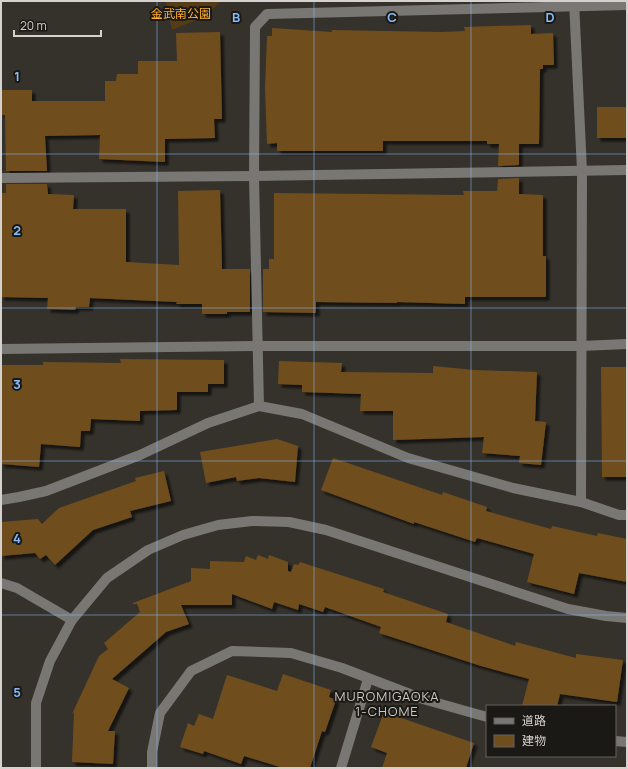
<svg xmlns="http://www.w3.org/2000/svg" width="628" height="769" viewBox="0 0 628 769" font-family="Manrope,'Noto Sans JP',sans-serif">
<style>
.green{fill:#553c15}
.building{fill:#6f4e1e;filter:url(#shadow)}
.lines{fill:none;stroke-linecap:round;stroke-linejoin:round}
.minor{stroke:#797774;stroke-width:10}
.grid{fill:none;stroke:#86bbfb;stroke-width:1;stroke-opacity:0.55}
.labels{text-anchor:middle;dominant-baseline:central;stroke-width:4;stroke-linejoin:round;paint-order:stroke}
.park-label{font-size:12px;fill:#ffb132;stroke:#1b1916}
.neighbourhood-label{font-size:13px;letter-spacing:1px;fill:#cec8c0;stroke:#1b1916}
.grid-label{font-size:13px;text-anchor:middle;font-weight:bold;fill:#86bbfb;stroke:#1b1916;stroke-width:4;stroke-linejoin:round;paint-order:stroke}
</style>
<defs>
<filter id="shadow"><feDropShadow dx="3.5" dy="3.5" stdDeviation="1" flood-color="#0009"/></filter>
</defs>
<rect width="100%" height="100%" fill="#35312b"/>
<polygon class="green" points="166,1 221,1 206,16 172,30"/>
<g class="building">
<polygon points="531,25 531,34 553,33 554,65 543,65 543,69 540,69 539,144 519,144 519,165 498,166 499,144 487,144 487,141 383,141 383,151 277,151 277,143 267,144 265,88 267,36 272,36 272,28 332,32 332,30 441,32 465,31 464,27"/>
<polygon points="220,32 222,119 214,119 215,138 165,139 165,162 99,159 100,135 45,136 47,171 6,171 5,115 1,115 1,90 32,90 32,101 105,101 105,81 116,81 117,74 138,74 138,61 177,61 176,33"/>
<rect x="597" y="107" width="30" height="31"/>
<polygon points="519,178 519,194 543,195 543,256 546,256 546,297 465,297 465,304 397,302 397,303 316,302 316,313 263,312 263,269 269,269 269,259 274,259 274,193 464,195 463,191 497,191 498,179"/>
<polygon points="6,184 47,184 48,194 74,195 73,209 126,209 126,262 179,265 178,191 220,190 222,269 250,269 250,312 227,312 227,314 202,314 202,304 176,304 177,302 90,298 89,307 76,307 75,310 47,309 48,298 1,297 1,193 6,193"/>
<polygon points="120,359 224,360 224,384 208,384 208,392 177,392 177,410 140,411 140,421 91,419 90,431 81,431 80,447 41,444 39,467 1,464 1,365 43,365 43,362 121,363"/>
<polygon points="279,361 342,363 341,372 433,373 433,366 474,370 537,372 535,421 546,422 541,465 519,463 520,456 482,453 484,437 393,440 393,411 360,411 361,394 302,392 302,385 278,384"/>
<polygon points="601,367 627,367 627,477 602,477"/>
<polygon points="277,439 298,446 295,482 259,478 237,481 236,477 206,483 200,452"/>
<polygon points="333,458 442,495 443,492 487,507 486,511 551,529 552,526 597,536 598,533 627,539 627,582 579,573 574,594 527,582 534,554 477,538 475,542 414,522 414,524 321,490"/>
<polygon points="164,471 171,501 130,511 132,517 93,530 55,565 46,555 40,559 35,553 1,556 1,522 38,519 42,524 59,508 136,481 135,478"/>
<polygon points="258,555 268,559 269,555 288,562 288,571 291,572 294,564 298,565 300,562 384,589 383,592 448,614 446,622 515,646 516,642 576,658 576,654 623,660 617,702 560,694 557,706 522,706 529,679 481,666 379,633 381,627 325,607 323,612 299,604 298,610 274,602 272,609 232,594 232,605 181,605 189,624 166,632 112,679 129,688 108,731 115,731 113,764 72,762 74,712 72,714 99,656 108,649 104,643 140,612 137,604 133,604 133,603 191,581 191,568 210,569 210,561 244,562 246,556 256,560"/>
<polygon points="283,674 331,690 329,697 336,700 325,732 322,731 310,768 283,768 244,756 241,764 204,751 203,754 180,747 188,723 194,726 199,714 213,719 227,675 277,691"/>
<polygon points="384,712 474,743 466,768 382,768 387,753 371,747"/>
</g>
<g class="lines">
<g class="minor">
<polyline points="574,1 582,171 581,502"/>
<polyline points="1,178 254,176 627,170"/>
<polyline points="1,349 258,346 581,346 627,344"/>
<polyline points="259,406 254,176 255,27 267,14 627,5"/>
<polyline points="1,500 19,497 46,491 140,455 208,423 259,406 302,414 408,458 513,488 581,502 619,515 627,515"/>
<polyline points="1,583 17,588 72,620"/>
<polyline points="615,741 627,742"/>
<polyline points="36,768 36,703 50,661 72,620 107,578 148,550 183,535 218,525 252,521 289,522 326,530 568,609 606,616 627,618"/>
<polyline points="152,768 152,752 160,713 191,671 232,651 291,653 342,668 423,699 487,717"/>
<polyline points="341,768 368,679"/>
</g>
</g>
<path class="grid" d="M157 1V768M314 1V768M471 1V768M1 154H627M1 308H627M1 461H627M1 615H627"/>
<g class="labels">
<g class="park-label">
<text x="181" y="13">金武南公園</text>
</g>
<g class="neighbourhood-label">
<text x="387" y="696">MUROMIGAOKA<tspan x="387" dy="15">1-CHOME</tspan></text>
</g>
</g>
<g class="grid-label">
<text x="236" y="22">B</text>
<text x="392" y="22">C</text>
<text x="550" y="22">D</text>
<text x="17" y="81">1</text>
<text x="17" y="235">2</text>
<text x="17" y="389">3</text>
<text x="17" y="543">4</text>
<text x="17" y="697">5</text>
</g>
<rect width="628" height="769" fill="none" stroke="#d4d1ce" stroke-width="4"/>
<rect x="486" y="705" width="130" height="52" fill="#1b1916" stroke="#656360"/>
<rect x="494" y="718" width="20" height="6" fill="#797774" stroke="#656360"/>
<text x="522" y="725" font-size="12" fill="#d4d1ce">道路</text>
<rect x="494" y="735" width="20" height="12" fill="#6f4e1e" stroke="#656360"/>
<text x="522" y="745" font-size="12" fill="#d4d1ce">建物</text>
<path d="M14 30v6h87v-6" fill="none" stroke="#d4d1ce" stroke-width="2"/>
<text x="20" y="30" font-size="12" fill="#d4d1ce" stroke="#1b1916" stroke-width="3" paint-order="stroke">20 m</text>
</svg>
